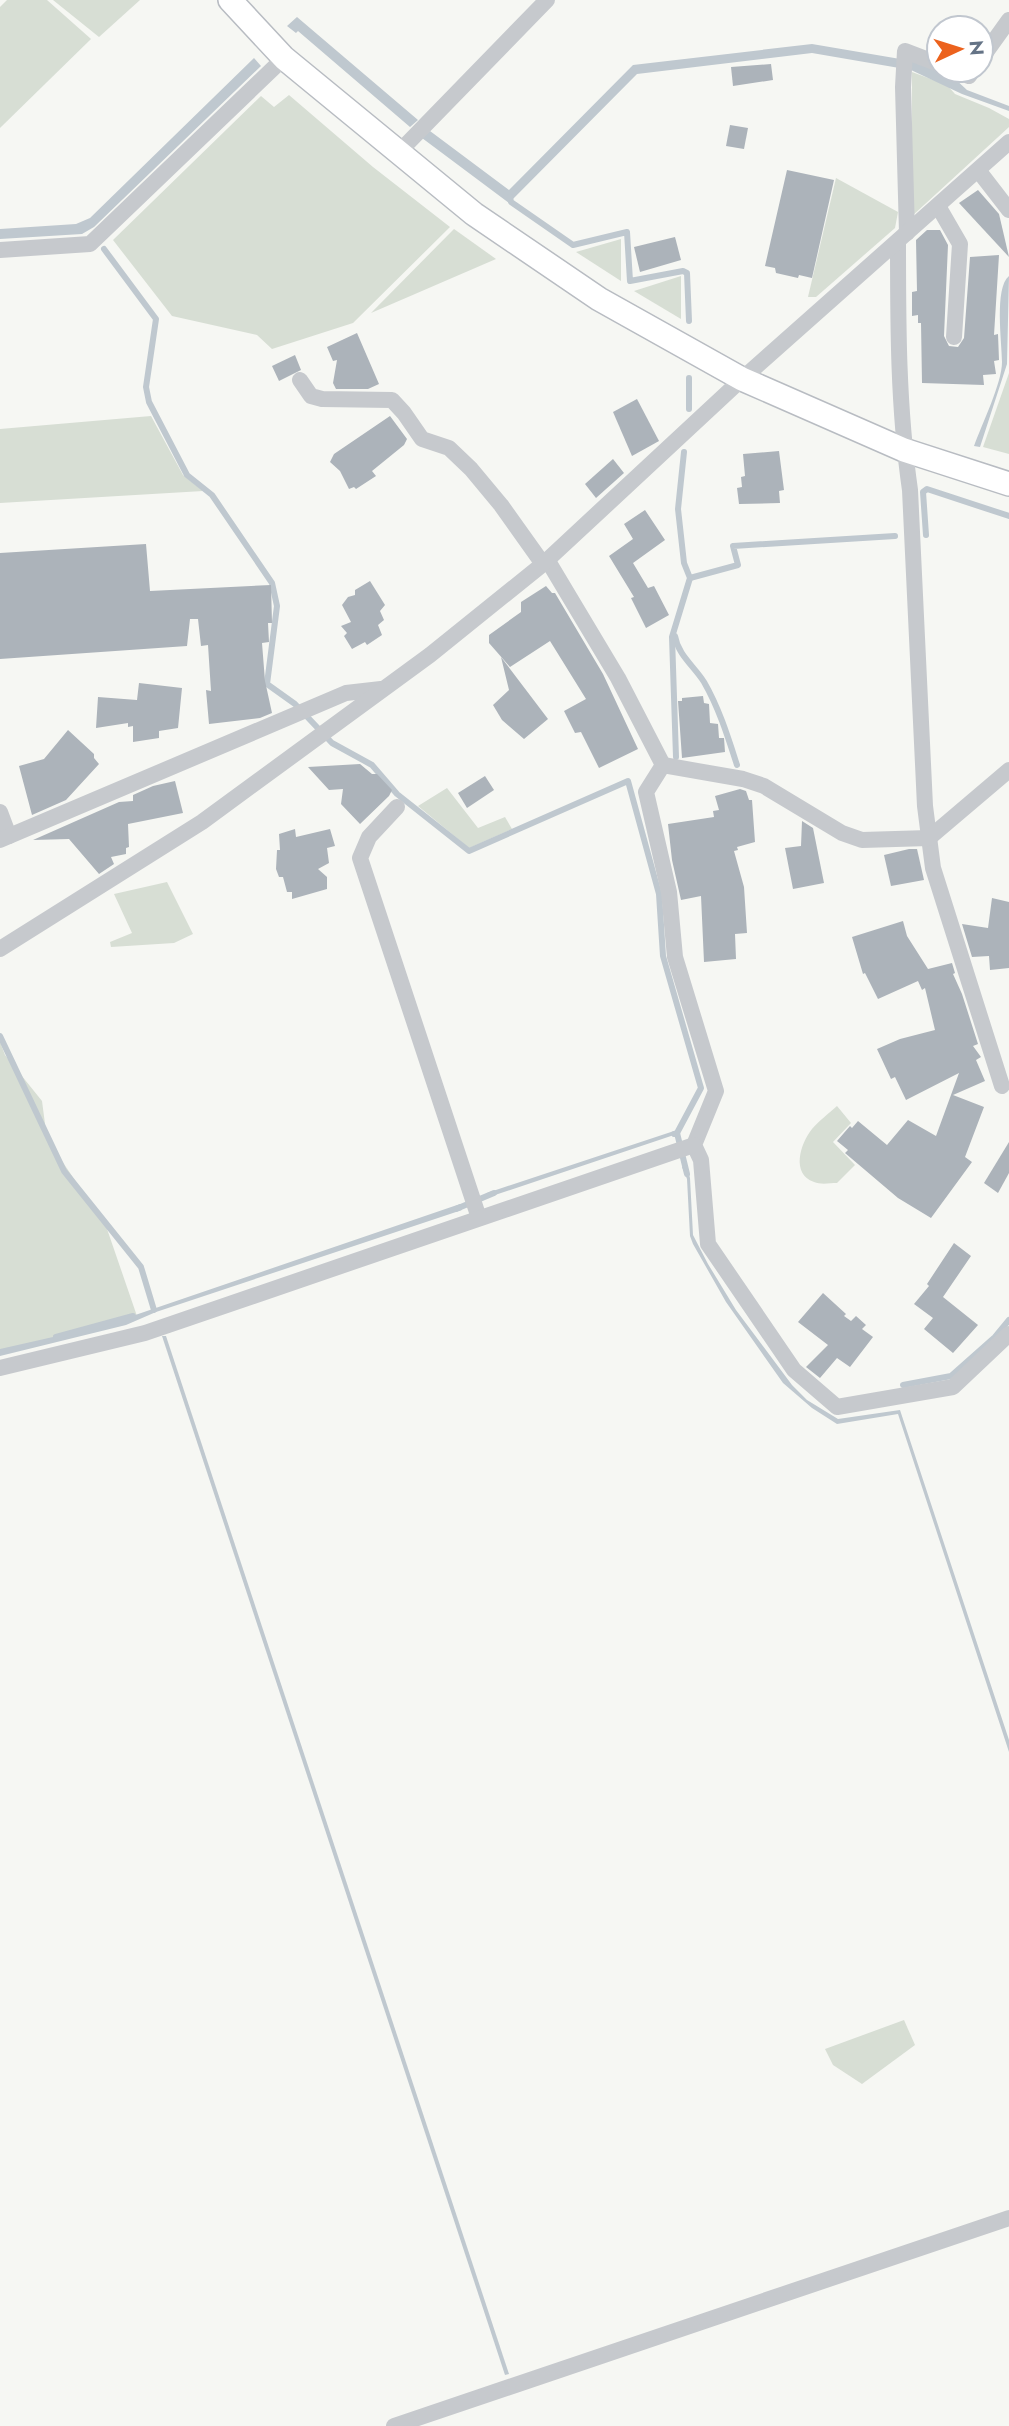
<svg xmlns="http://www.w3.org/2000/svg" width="1009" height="2426" viewBox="0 0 1009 2426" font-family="Jost,sans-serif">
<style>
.green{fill:#d7ded4}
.water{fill:#bfc8cf}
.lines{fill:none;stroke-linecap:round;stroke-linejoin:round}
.stream{stroke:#bfc8cf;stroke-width:6}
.building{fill:#acb3ba}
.secondary-casing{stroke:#b8bcc2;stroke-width:26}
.street{stroke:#c6c9cd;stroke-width:16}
.secondary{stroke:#fff;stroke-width:23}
</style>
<rect width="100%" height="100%" fill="#f6f7f3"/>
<g class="green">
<polygon points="7,0 47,0 91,39 0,128 0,7"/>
<polygon points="53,0 140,0 99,37"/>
<polygon points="912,72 947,85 955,94 989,108 1009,119 1009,127 912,216"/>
<polygon points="289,95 373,167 450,227 353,323 272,349 257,335 172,316 113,240 261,96 274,107"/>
<polygon points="836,178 898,212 895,228 816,297 808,297"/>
<polygon points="454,229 496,259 371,313"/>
<polygon points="621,239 621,281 576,252"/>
<polygon points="681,276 681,319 634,291"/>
<polygon points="1009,373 1009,454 983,447"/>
<polygon points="151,416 183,475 203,491 0,503 0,429"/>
<polygon points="447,788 478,828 505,817 512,829 469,848 418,806"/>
<polygon points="167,882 193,934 174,943 111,947 110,942 132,933 114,894"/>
<polygon points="0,1042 5,1055 42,1101 47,1139 106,1226 138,1319 0,1354"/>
<path d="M837 1106 851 1123 833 1142 855 1165 837 1183C830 1183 821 1185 814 1182 791 1174 800 1144 812 1129 819 1121 829 1113 837 1106Z"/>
<polygon points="904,2020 915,2045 862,2084 833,2065 825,2049"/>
</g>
<g class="water">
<polygon points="297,17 418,120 410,127 298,31 296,33 287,26"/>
<polygon points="812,44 912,61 953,77 967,90 1009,106 1009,111 962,94 911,70 812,53 637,74 509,203 422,138 430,131 509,190 633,65"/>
<polygon points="254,58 261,66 94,227 82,234 0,239 0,229 76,224 90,218"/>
<path d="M1009 276 1007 364 980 447 974 446C982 424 1002 383 1002 362 1002 342 994 288 1009 276Z"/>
<polygon points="674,1131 680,1133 680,1137 674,1135 489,1197 487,1193"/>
<polygon points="687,1166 690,1178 693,1235 708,1264 736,1310 792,1385 807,1400 838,1419 900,1410 1009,1740 1009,1752 898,1414 837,1424 812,1408 783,1383 726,1302 693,1244 690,1236 687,1179 682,1167"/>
<polygon points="460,1204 462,1210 156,1312 126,1325 0,1356 0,1349 106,1325"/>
<polygon points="162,1336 166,1336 509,2374 505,2375"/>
</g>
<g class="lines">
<g class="stream">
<polyline points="510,197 511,202 573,245 627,232 630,281 683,271 687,273 689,321"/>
<polyline points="104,249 156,319 146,387 149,402 187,475 212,495 272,583 277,606 267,684 295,704 332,743 372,765 397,794 469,851 628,781 659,894 663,956 701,1088 677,1133"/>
<polyline points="689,378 689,409"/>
<polyline points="926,535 923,492 927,489 1009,516"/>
<polyline points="690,578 738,565 733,546 895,536"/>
<path d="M675 636C678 655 694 666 704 682 719 708 728 737 737 765"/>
<polyline points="676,757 672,637 690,578 684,563 678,509 684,452"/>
<polyline points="0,1036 64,1171 141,1267 154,1310"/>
<polyline points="674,1134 677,1133 687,1174"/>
<polyline points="456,1209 494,1193"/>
<polyline points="56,1337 133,1316"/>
<polyline points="903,1385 951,1376 995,1337 1009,1320"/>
</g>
</g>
<g class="building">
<polygon points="771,64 773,80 733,86 731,67"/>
<polygon points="730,125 748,128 744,149 726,146"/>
<polygon points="787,170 834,180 812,278 799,275 798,278 776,273 775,268 765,266"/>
<polygon points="978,190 999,214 1009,257 959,203"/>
<polygon points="927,230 940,230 948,245 944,336 949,346 958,347 964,338 970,257 999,255 994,335 998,334 999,360 994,361 996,374 983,375 984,385 922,383 921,323 918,323 918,315 912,316 912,292 917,291 916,240"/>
<polygon points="675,237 681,260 640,272 634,247"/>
<polygon points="357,333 379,384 368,389 336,389 333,383 337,360 333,361 327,347"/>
<polygon points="295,355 301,370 279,381 272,366"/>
<polygon points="637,399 659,441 632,456 613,412"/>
<polygon points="390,416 407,439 404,445 372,471 376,476 356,489 354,487 349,489 340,471 330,462 334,454"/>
<polygon points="779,451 784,490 779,491 780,503 739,504 737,488 742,487 741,477 745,476 743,454"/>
<polygon points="613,459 624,473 596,498 585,484"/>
<polygon points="645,510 665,540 633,563 648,588 654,586 669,615 646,628 631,598 634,597 609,556 633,539 624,524"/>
<polygon points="146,544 150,591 271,585 272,623 268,623 269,642 262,643 265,681 272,713 260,718 209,724 206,690 211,691 208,645 201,646 198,619 190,619 187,646 0,659 0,553"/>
<polygon points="370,581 385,605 380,611 384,620 378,625 382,635 367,645 365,642 352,649 344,636 347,633 341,626 351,622 342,605 348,597 355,595 355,590"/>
<polygon points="546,586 552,593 555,593 603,674 638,749 599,768 581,732 575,733 564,711 586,699 550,641 510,667 489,643 489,635 521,612 521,602"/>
<polygon points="501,657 548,719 524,739 502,720 493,705 509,690"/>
<polygon points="139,683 182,688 178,728 159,731 159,738 133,742 133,726 128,727 128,723 96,728 98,697 137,700"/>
<polygon points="703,696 704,703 709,704 710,723 718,724 719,738 724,738 725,752 682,758 678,701 682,701 682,698"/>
<polygon points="68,730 94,754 94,758 99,764 66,800 32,815 19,766 44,759"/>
<polygon points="360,764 372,774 377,774 392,790 389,796 360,824 341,804 343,789 329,790 308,767"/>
<polygon points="485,776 494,790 467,808 458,793"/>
<polygon points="175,781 183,813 128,824 129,847 126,848 126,854 111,857 114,864 99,874 69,839 33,840 119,802 133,801 133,795 153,786"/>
<polygon points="740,789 746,791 749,800 752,800 755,842 737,847 738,850 734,851 744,887 747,933 735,934 736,959 704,962 701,896 681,900 672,860 668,824 714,817 713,811 719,810 715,796"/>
<polygon points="802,821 813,828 824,883 793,889 785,848 801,846"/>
<polygon points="295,829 296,837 330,829 335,846 327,848 329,863 318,869 327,877 327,889 292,899 292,892 287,892 283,877 279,877 276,869 277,850 280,850 279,834"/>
<polygon points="909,849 917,849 924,880 891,886 884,855"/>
<polygon points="992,898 1009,902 1009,968 990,970 989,956 972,957 962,924 988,928"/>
<polygon points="903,921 907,936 928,969 952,963 955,973 953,974 962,994 978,1044 973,1046 981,1057 976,1060 985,1081 953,1095 984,1107 965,1157 972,1162 931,1218 898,1198 845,1153 848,1150 837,1141 850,1126 852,1128 858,1121 887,1145 908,1120 936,1136 959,1073 906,1100 895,1077 891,1079 877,1049 900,1039 935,1030 925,988 922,990 918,981 878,999 865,973 863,974 852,937"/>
<polygon points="1009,1142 1009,1173 998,1193 984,1183"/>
<polygon points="954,1243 971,1256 943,1297 978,1325 953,1353 924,1329 933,1318 914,1304 929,1286 927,1284"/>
<polygon points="823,1293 846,1314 844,1316 851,1321 856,1316 866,1325 862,1329 873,1337 850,1367 837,1358 820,1378 806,1367 828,1345 798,1322"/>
</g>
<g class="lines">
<g class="secondary-casing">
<polyline id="secondary" points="230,0 284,58 474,214 599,299 742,379 904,450 1009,484"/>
</g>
<g class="street">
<polyline points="981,59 1009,20"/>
<polyline points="954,70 969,76 973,70"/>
<polyline points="399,152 547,0"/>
<polyline points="978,170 1009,210"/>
<polyline points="938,206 960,244 954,337"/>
<polyline points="907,233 903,87 905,51 939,64"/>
<path d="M898 241C898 325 898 407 910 490L925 806 933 868 1002 1086"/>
<polyline points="0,250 90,244 284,58"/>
<polyline points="300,380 311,396 322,399 392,400 404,413 422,439 449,448 471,469 501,505 543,564"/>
<polyline points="548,561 618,678 663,765 646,792 669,892 675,957 716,1091 694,1145 701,1160 708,1244 794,1370 837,1407 953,1387 1009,1334"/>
<polyline points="663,765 743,779 764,786 842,833 862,840 929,838 1009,770"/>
<polyline points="397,807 369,837 360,858 479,1218"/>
<polyline points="0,812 9,836"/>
<polyline points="0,840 346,693 381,689"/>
<polyline points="0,949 202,822 430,655 543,564 742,379 1009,142"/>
<polyline points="0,1368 145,1333 694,1145"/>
<polyline points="394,2426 1009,2218"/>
</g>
<use href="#secondary" class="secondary"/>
</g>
<g transform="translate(960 49) rotate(86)"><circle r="33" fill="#ffffff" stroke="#c1c7cf" stroke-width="2"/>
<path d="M0-5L12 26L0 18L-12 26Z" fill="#ec621d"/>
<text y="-10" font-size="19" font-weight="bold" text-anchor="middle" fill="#647386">N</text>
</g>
</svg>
